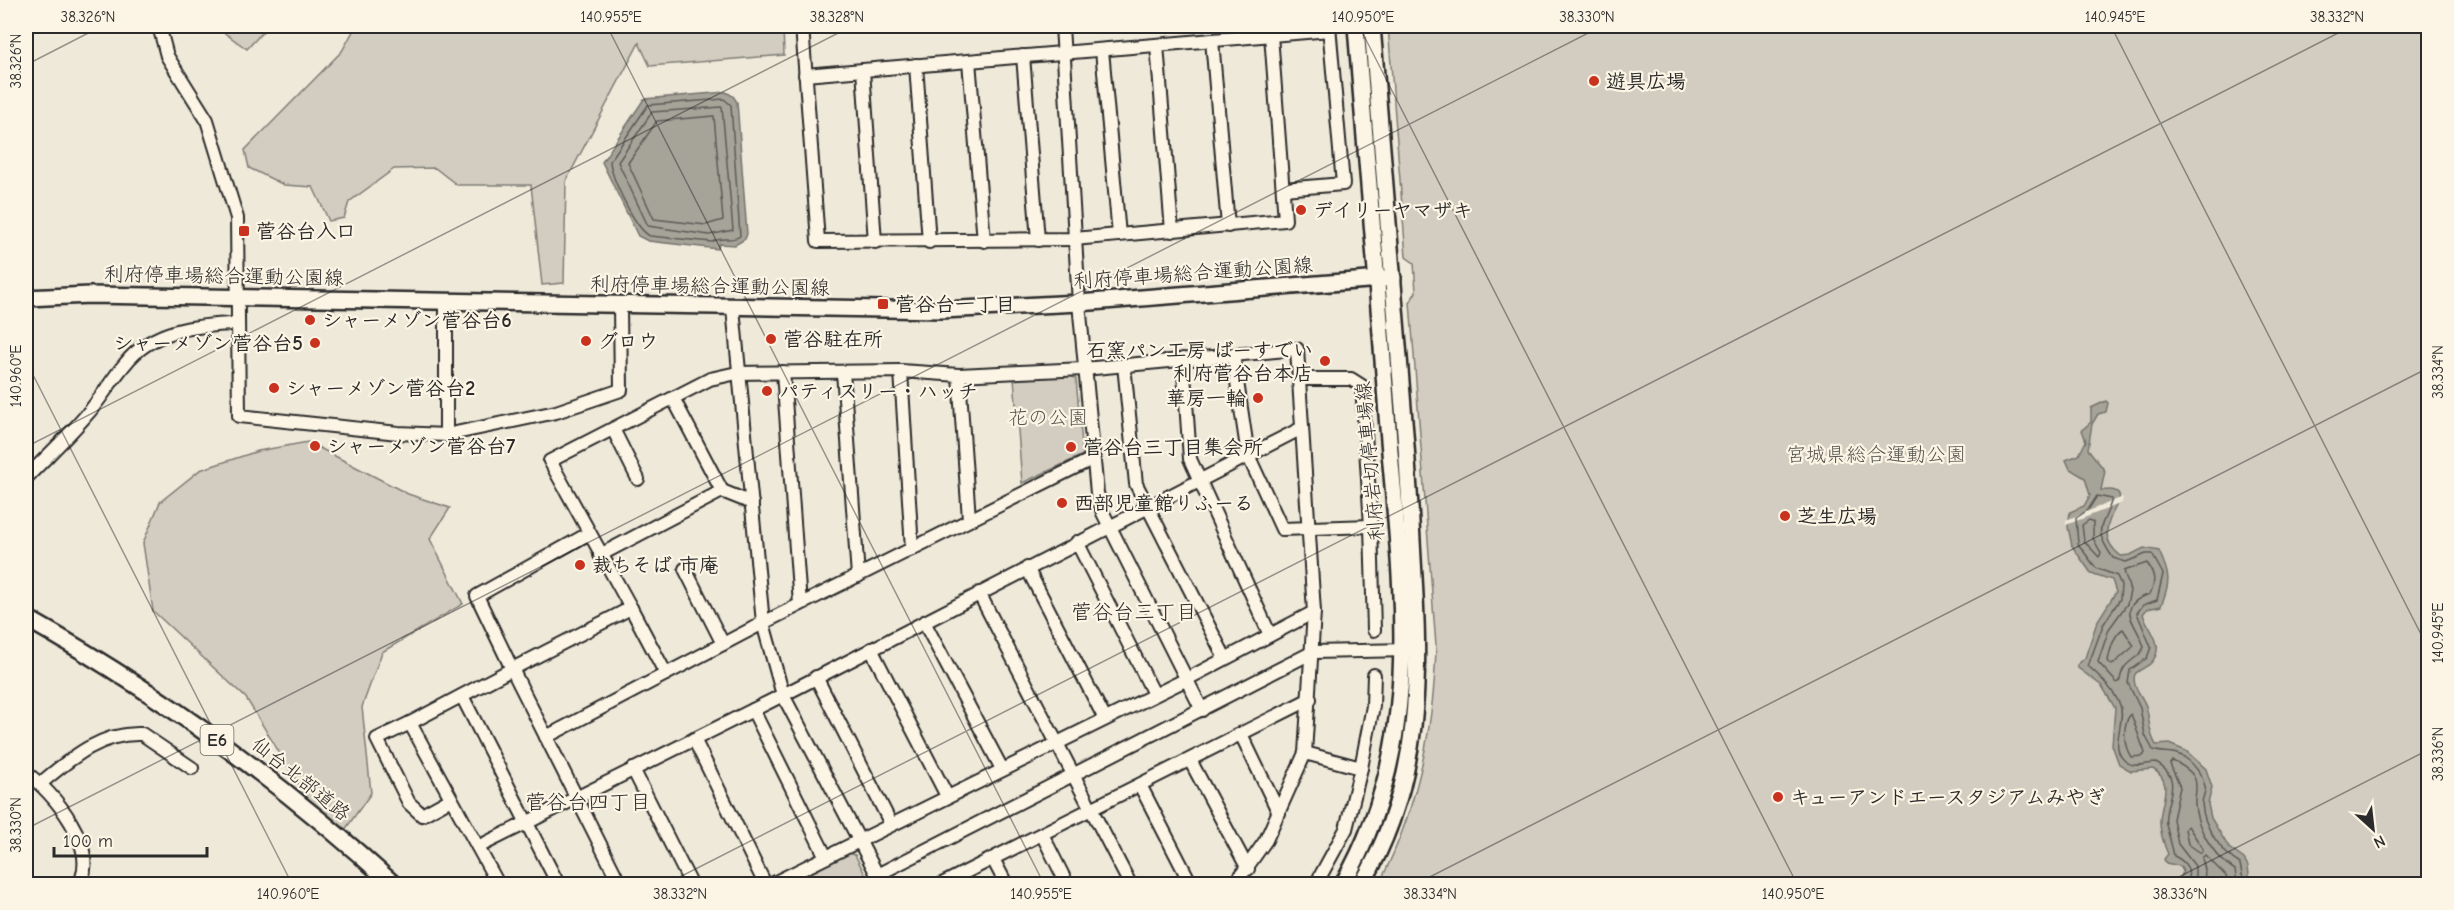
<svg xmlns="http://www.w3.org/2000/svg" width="2454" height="910" viewBox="0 0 2454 910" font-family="'Comic Neue','Klee One',sans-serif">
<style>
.green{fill:#d2cdc0;stroke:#7e7c76;stroke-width:1.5}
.water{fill:#a6a399;stroke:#75736d;stroke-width:1.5}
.pier{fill:#efe9da}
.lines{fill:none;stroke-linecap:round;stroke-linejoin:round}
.shore{stroke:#5c5b57;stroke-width:1.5}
.minor-casing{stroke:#2b2b2b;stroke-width:16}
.major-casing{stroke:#2b2b2b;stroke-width:20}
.highway-casing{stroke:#2b2b2b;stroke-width:21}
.minor{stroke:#fcf5e5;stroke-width:12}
.major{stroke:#fcf5e5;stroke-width:15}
.highway{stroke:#fcf5e5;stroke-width:16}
.ticks{fill:none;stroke:#2b2b2b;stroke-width:1.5;stroke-opacity:0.45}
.poi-dot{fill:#c8321e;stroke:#fcf5e5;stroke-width:2}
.labels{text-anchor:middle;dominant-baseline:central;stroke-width:4.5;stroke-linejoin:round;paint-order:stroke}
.shield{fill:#fcf5e5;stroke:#6a6863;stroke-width:1.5}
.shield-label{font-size:18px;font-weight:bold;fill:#2b2b2b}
.poi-label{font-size:20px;font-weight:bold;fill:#2b2b2b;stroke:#fcf5e5;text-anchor:start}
.street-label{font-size:20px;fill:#2b2b2b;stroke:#fcf5e5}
.park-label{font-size:20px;fill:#555450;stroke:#fcf5e5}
.neighbourhood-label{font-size:21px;fill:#2b2b2b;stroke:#fcf5e5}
.neatline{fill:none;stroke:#2b2b2b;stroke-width:2}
.ticks-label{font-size:15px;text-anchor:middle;fill:#2b2b2b}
</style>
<rect width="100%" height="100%" fill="#efe9da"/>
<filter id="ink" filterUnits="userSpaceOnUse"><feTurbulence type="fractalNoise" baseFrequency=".0167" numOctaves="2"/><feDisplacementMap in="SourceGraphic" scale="12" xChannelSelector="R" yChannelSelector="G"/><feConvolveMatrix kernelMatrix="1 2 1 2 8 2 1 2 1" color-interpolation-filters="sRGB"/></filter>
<g filter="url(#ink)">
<g class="green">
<polygon points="215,26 268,26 247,49"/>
<polygon points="356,26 783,26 784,55 650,66 639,43 566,181 564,283 542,285 531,185 457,185 435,168 394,169 349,202 344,218 329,221 313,187 284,185 249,168 245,150 342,51"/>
<path d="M1388 26H2428V884H1379C1417 810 1434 729 1436 646L1410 302 1416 292 1414 263 1406 257Z"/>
<polygon points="1070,375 1076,379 1083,455 1022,483 1014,378"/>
<polygon points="308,442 408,494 450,508 430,539 463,604 382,652 362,707 371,793 335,844 246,698 153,611 143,543 160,502 200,470 258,451"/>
<polygon points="844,852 855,855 870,884 785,884"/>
</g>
<g class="water">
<polygon points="726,92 733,96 737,102 747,234 745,239 735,245 719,244 718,249 648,241 638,236 602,162 644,99"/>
<path d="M2106 401 2108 403 2106 412 2098 414 2092 424 2088 449 2105 471 2101 490C2105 491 2111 489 2115 491 2134 498 2084 528 2121 556L2130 555 2144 548 2159 551C2170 575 2171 581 2161 606L2147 609 2143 614C2148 630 2167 645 2151 663 2147 667 2140 669 2135 674 2131 686 2142 695 2146 706 2150 719 2148 732 2156 745L2169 744 2186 751 2206 769 2212 787 2208 804 2211 818 2229 848 2244 859 2248 866 2250 884H2179L2183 871 2180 866 2166 863 2164 859 2168 854C2164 846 2160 831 2160 822 2160 802 2175 783 2153 769L2131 771 2119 764 2112 745 2115 708 2102 686 2078 668 2077 665 2085 658 2097 622 2116 592 2112 580 2091 573 2072 546 2068 527 2070 512 2084 506 2090 495 2085 478 2070 469 2066 460 2079 455 2086 441 2082 430 2091 422V408Z"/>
</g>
<polygon class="pier" points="2123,497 2122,503 2066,525 2066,520"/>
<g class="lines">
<g class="shore">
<path d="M724 99 731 105 740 236C732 242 721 236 712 242L650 236C635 229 611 177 610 161L648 105Z"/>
<polygon points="722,107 733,230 709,235 648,226 618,162 652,112"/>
<polygon points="714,116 723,220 706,225 654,219 628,163 657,121"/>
<polygon points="2089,520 2093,522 2093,538 2101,553 2099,557 2084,541 2082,525"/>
<path d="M2147 563C2155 575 2156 581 2150 594 2112 607 2138 624 2144 647 2138 662 2122 659 2120 681L2117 683 2098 662 2109 629 2127 604 2130 591 2124 571Z"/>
<path d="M2123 629 2134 646 2112 665 2108 661C2110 650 2114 634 2123 629Z"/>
<path d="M2131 714 2145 753 2143 756 2131 757C2123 745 2122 724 2131 714Z"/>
<polygon points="2188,826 2203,849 2201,853 2188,844 2185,829"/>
<path d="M2186 884C2192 871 2187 862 2174 856 2172 845 2168 834 2166 824 2162 803 2187 780 2156 763 2148 763 2135 768 2128 763 2106 750 2127 722 2120 705 2113 689 2101 677 2088 666L2103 625 2120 599 2121 585 2117 576 2096 568 2078 544 2076 518 2088 510 2097 496 2112 499C2103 530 2091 525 2113 558L2126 562 2146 554H2152L2163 574 2157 600 2143 605 2137 613 2151 647 2147 658 2130 670 2128 683 2140 708 2145 735 2153 750C2163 754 2173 750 2184 757 2194 764 2202 774 2205 786 2207 790 2202 798 2202 803 2203 827 2222 853 2240 864L2244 884"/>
<path d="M2195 884V866L2178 844 2173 819 2180 787 2170 764 2172 761C2179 763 2190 770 2194 777 2199 787 2194 795 2195 804 2196 828 2215 858 2235 870L2237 884"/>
<polyline points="2204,884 2205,870 2202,858 2205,855 2226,876 2228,884"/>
</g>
<g class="minor-casing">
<g id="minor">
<polyline points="159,26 167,56 207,120 237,218 239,416 398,433 446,435 556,412 621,390 620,306"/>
<polyline points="802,26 818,241 1074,239 1285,220 1271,35"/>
<polyline points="1062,26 1079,303 1097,493 1103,513 1202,710"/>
<polyline points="1212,40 1228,226"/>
<polyline points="1157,45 1172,231"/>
<polyline points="1102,50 1119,235"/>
<polyline points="1023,56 1038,240"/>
<polyline points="969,61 984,241"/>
<polyline points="916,65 929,242"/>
<polyline points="863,70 875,242"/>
<polyline points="805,75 1330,30"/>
<polyline points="1283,189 1343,184 1329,26"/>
<polyline points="446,300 446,435"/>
<polyline points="733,308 763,623 783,695 882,884"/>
<polyline points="1233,355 1248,455 1282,529 1371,526"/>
<polyline points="1183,359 1190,459 1270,635"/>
<polyline points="1124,365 1136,484 1225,658"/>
<polyline points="901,371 912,549"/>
<polyline points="783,372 800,604"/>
<polyline points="843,372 858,576"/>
<polyline points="959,375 969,519"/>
<polyline points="1299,379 1351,379 1362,386 1371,526 1374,630"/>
<polyline points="673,398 722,491"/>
<polyline points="613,429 638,479"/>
<path d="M26 478C47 456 70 435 89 412 102 397 112 379 125 364 152 329 197 325 237 324"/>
<polyline points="588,534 477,596 512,669 631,608 550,461 710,379 737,373 901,371 959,375 1084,369 1297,349 1314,612 1305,753 1266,840 1235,884"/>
<polyline points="1077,542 1154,694"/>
<polyline points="600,555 722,491 752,503"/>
<polyline points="1027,568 1105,719"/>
<polyline points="685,569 723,644"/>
<polyline points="979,593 1130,884"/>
<polyline points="631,608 666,674"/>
<polyline points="924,622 1002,769"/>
<polyline points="871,649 947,796"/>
<polyline points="816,677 891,824"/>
<polyline points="462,696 558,884"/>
<polyline points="753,710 826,857"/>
<polyline points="410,723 377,739 409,803 422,815 451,799"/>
<polyline points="1241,734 1279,813"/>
<polyline points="546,737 763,623 1092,459"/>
<polyline points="694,739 765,884"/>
<polyline points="1305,753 1361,768"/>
<polyline points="1190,760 1248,869"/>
<polyline points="633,769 691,884"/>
<path d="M26 773C54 792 100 849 79 884"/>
<path d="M41 783C71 758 101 732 142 734L192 768"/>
<polyline points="1140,785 1191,884"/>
<polyline points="1042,834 1067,884"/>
<polyline points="478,847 783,695 1302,428"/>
<polyline points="993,859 1006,884"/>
<polyline points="877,875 1313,652 1408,650"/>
<polyline points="498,884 410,723 512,669 620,884"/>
<polyline points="772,884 1187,679 1314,612"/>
<polyline points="942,884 1310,699"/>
<polyline points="1316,884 1346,829 1361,768 1373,706 1374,675"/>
</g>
</g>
<g class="major-casing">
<g id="major">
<polyline points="26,298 90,295 942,310 1079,303 1393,278"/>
<path d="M1343 884C1429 735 1399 577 1387 415 1378 285 1366 155 1356 26"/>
<path d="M1362 884C1423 779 1420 676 1413 559 1410 500 1406 441 1401 382 1391 263 1382 144 1372 26"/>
</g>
</g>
<g class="highway-casing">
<path id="highway" d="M26 618C158 692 281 782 393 884"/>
</g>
<use href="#minor" class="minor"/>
<use href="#major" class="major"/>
<use href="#highway" class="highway"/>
</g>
</g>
<path class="ticks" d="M607 26 1044 884M1359 26 1797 884M2111 26 2428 648M26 65 102 26M26 361 292 884M26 447 852 26M26 829 1602 26M666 884 2352 26M1416 884 2428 368M2165 884 2428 750"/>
<g class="poi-dot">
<circle cx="1594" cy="81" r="6"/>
<circle cx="1301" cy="210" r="6"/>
<rect x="238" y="225" width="12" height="12" rx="3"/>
<rect x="877" y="298" width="12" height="12" rx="3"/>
<circle cx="310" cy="320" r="6"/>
<circle cx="771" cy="339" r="6"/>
<circle cx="586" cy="341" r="6"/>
<circle cx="315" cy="343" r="6"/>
<circle cx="1325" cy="361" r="6"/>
<circle cx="274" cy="388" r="6"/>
<circle cx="767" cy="391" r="6"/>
<circle cx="1258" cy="398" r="6"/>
<circle cx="315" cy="446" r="6"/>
<circle cx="1071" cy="447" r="6"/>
<circle cx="1062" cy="503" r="6"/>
<circle cx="1785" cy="516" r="6"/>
<circle cx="580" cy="565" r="6"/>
<circle cx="1778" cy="797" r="6"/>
</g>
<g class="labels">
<rect class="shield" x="200.5" y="725" width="33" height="30" rx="4.5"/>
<g class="shield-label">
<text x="217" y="740">E6</text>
</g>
<g class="poi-label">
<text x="1606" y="81">遊具広場</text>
<text x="1313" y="210">デイリーヤマザキ</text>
<text x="256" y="231">菅谷台入口</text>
<text x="895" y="304">菅谷台一丁目</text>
<text x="322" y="320">シャーメゾン菅谷台6</text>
<text x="783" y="339">菅谷駐在所</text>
<text x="598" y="341">グロウ</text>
<text x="303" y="343" text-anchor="end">シャーメゾン菅谷台5</text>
<text x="1313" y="350" text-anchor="end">石窯パン工房 ばーすでい<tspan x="1313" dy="23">利府菅谷台本店</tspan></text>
<text x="286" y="388">シャーメゾン菅谷台2</text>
<text x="779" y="391">パティスリー・ハッチ</text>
<text x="1246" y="398" text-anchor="end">華房一輪</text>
<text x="327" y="446">シャーメゾン菅谷台7</text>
<text x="1083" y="447">菅谷台三丁目集会所</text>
<text x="1074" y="503">西部児童館りふーる</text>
<text x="1797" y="516">芝生広場</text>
<text x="592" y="565">裁ちそば 市庵</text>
<text x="1790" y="797">キューアンドエースタジアムみやぎ</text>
</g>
<g class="street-label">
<text transform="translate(1193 273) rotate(-4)">利府停車場総合運動公園線</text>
<text transform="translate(224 276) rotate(1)">利府停車場総合運動公園線</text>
<text transform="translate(710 286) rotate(1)">利府停車場総合運動公園線</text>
<text transform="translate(1370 461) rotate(-95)">利府岩切停車場線</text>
<text transform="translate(301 779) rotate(39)">仙台北部道路</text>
</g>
<g class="park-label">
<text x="1048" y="417">花の公園</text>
<text x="1876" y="454">宮城県総合運動公園</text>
</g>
<g class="neighbourhood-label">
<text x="1134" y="612">菅谷台三丁目</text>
<text x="588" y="802">菅谷台四丁目</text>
</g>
</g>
<rect width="2454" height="910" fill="none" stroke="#fcf5e5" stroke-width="66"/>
<g transform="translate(2373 829) rotate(153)" stroke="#fcf5e5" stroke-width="4.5" paint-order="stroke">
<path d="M0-4.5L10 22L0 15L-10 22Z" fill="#2b2b2b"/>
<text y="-9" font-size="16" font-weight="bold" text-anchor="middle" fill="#2b2b2b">N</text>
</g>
<path d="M54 847v9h153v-9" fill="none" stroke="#2b2b2b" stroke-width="3"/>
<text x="63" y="847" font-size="18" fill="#2b2b2b" stroke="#fcf5e5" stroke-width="4.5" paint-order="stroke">100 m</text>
<rect x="33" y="33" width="2388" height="844" class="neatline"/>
<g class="ticks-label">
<text x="88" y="22">38.326°N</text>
<text x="611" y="22">140.955°E</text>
<text x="837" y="22">38.328°N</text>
<text x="1363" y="22">140.950°E</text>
<text x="1587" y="22">38.330°N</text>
<text x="2115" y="22">140.945°E</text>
<text x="2337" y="22">38.332°N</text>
<text transform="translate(16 61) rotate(-90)" y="5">38.326°N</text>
<text transform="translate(2438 372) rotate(-90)" y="5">38.334°N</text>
<text transform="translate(16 376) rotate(-90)" y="5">140.960°E</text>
<text transform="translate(2438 633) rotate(-90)" y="5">140.945°E</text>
<text transform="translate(2438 754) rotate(-90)" y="5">38.336°N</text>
<text transform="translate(16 825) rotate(-90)" y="5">38.330°N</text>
<text x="288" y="899">140.960°E</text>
<text x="680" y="899">38.332°N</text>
<text x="1041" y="899">140.955°E</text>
<text x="1430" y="899">38.334°N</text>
<text x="1793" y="899">140.950°E</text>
<text x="2180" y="899">38.336°N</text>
</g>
</svg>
